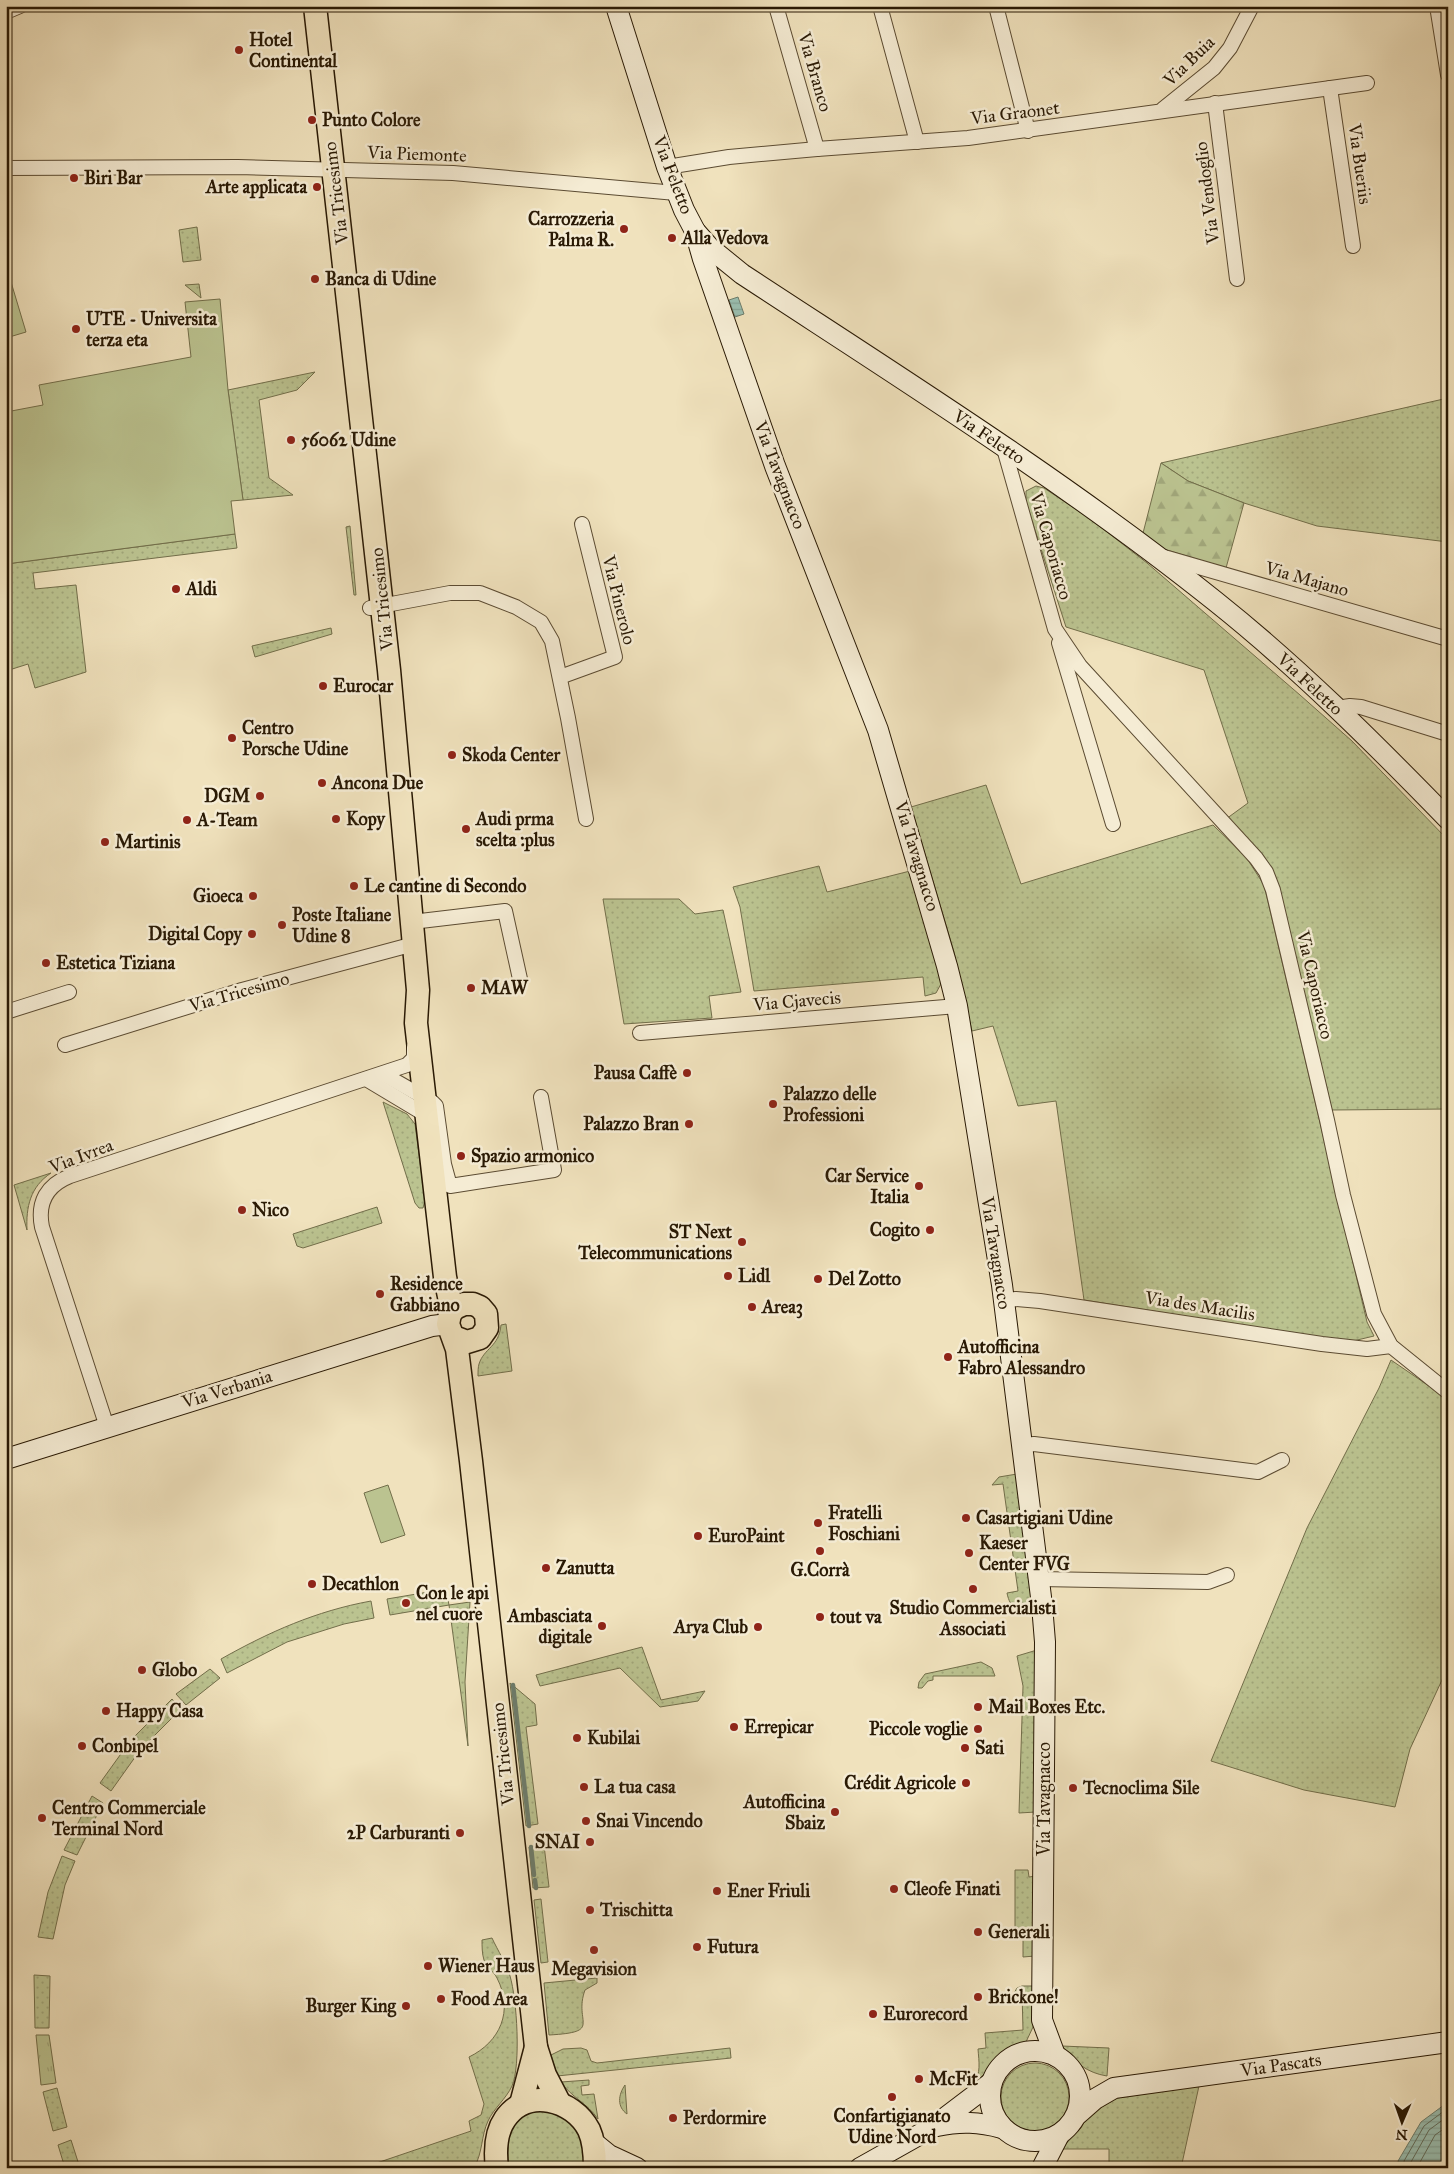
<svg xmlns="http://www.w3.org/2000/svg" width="1454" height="2174" viewBox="0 0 1454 2174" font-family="'IM FELL Great Primer',serif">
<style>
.grass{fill:url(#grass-dots);stroke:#726e4a}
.forest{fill:url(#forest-firs);stroke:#726e4a}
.park{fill:url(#park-tufts);stroke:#726e4a}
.pitch{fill:#bbc390;stroke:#726e4a}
.water{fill:url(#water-rules);stroke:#6d7c6b}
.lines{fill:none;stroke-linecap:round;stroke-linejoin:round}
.shore{stroke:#626c5a;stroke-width:1}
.stream{stroke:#6d7c6b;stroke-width:4.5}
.street-casing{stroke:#5b4b32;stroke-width:16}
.secondary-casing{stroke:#291904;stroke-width:22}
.primary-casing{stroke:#291904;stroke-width:25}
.street{stroke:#f5ecd4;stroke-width:14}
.secondary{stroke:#f5ecd4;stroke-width:20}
.primary{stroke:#f0e2bd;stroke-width:22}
.poi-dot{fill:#8f2418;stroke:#f5ecd4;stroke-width:2}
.labels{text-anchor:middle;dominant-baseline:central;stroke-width:5;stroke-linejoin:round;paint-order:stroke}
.poi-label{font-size:18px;font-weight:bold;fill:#291904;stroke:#f5ecd4;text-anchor:start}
.street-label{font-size:18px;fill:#291904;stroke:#f5ecd4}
</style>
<defs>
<pattern id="grass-dots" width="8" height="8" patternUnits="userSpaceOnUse" patternTransform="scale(1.25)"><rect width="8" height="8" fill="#bbc390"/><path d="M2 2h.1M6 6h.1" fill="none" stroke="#a1a77b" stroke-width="1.8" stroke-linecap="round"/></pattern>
<pattern id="forest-firs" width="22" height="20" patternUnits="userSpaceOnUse" patternTransform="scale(1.25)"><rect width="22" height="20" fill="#bbc390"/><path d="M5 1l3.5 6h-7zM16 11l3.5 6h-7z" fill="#a1a77b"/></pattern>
<pattern id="park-tufts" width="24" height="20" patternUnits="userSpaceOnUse" patternTransform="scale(1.25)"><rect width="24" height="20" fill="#bbc390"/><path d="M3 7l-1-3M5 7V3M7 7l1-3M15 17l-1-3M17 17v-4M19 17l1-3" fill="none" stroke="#a1a77b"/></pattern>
<pattern id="water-rules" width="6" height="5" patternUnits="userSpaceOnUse" patternTransform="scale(1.25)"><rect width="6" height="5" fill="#9abeaf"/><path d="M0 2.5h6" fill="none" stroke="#85a395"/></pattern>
</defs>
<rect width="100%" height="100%" fill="#f0e2bd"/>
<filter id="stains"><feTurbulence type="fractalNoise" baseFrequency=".004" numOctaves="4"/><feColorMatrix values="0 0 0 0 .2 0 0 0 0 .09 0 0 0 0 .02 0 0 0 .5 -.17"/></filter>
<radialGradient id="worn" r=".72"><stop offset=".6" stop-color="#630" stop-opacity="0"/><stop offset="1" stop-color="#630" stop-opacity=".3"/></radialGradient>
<g class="grass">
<polygon points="197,227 201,260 183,262 179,230"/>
<polygon points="199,284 201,298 185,285"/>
<polygon points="315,372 297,390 259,400 269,478 293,495 243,500 228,390"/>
<polygon points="1448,398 1448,542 1317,526 1244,503 1188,481 1161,463"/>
<path d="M1036 486 1044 488 1089 518 1147 563 1300 695 1352 741 1448 840V1109L1332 1110 1280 894C1277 883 1273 871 1267 862 1256 846 1240 832 1226 819L1248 803 1204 670 1066 627 1026 502V491Z"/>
<polygon points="350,526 356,595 354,595 346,527"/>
<polygon points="235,534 237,548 33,573 35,589 76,585 86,672 35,688 28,664 6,671 6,564"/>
<polygon points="331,628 332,634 255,657 252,646"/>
<polygon points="986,785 1021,884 1213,825 1246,857 1264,885 1367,1322 1374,1336 1353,1341 1298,1334 1084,1300 1056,1101 1018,1106 993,1026 972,1031 954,952 911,807"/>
<polygon points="819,866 827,892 910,871 942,982 936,993 925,996 923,977 754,991 740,907 733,887"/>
<polygon points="603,899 679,899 695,914 723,910 741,992 709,996 712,1018 624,1024"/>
<polygon points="383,1102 407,1114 415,1124 425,1200 423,1208 419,1208 415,1203"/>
<path d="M51 1173C30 1187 26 1207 27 1230L14 1185Z"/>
<polygon points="377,1207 382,1223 303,1248 297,1246 293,1234"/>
<path d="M506 1324 512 1371 478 1376C478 1372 478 1367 479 1364 484 1348 499 1347 501 1325Z"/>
<polygon points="1391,1360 1448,1399 1448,1667 1410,1749 1395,1807 1304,1790 1211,1761 1307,1528 1379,1388"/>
<path d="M1017 1474 1035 1609C1019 1613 1010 1609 1007 1593L1018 1591 1003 1484 992 1485 999 1477Z"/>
<polygon points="446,1589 449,1605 470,1602 465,1682 468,1746 449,1605 390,1615 387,1599"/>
<path d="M371 1601 374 1618 344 1624 287 1642 227 1673 221 1659C269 1632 316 1611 371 1601Z"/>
<polygon points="642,1647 661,1700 705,1691 698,1701 660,1707 620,1668 540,1686 536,1675"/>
<polygon points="1037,1650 1036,1812 1019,1813 1023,1686 1017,1656"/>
<polygon points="981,1662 992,1668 995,1676 933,1676 933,1680 928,1681 922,1688 918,1688 919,1682 925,1674"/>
<polygon points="210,1669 220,1678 186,1705 176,1694"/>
<polygon points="510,1683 535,1704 537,1725 526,1727 538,1824 526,1826"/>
<polygon points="172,1699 181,1709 143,1747 133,1738"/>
<polygon points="128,1744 138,1753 111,1791 100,1783"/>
<polygon points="92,1796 103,1803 77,1855 64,1850"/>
<polygon points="544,1845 549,1887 533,1888 529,1847"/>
<polygon points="62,1856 75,1861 65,1885 53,1939 38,1937 48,1892"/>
<polygon points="1015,1870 1028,1870 1029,1877 1036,1876 1035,1956 1023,1957 1023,1936 1015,1936"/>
<polygon points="541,1899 548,1962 541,1963 534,1900"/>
<path d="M492 1938C498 1951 506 1963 510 1976 517 1999 521 2065 512 2086 506 2099 494 2108 488 2121 481 2136 483 2152 474 2168H362L471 2131 469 2121 481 2115 484 2104 469 2057C500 2042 514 2011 497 1978 494 1972 486 1966 484 1960 482 1954 482 1946 482 1940Z"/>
<polygon points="34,1975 50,1976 49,2028 35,2028"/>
<path d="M597 1978V1983L585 1990C573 2023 604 2032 549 2035L544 1983Z"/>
<path d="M1022 1986H1035L1033 2027 1026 2042 994 2064 974 2084C981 2073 979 2062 978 2049L986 2048 985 2033 1023 2030 1022 1992 1014 1993 1017 1988Z"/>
<path d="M1062 2046 1109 2048 1107 2076C1087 2073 1074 2062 1062 2046Z"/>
<polygon points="581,2048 587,2050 591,2061 597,2063 730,2048 731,2058 557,2076 551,2055 563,2049"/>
<circle cx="1035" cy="2097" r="34"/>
<path d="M589 2080V2085L581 2086 582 2095 594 2094 598 2119C587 2103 571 2097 561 2082Z"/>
<path d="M625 2085 627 2114C617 2107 618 2095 625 2085Z"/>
<polygon points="1199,2086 1181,2168 1109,2168 1109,2149 1061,2149 1081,2128 1088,2115 1117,2098"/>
<polygon points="57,2088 67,2127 53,2131 43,2092"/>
<path d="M542 2109 572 2121 582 2139 585 2168H509C506 2136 506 2117 542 2109Z"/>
<polygon points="71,2140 80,2168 65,2168 58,2145"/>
</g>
<polygon class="forest" points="1161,463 1188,481 1244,503 1226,568 1157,547 1142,537"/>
<polygon class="park" points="36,2035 49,2035 56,2083 41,2085"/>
<g class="pitch">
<polygon points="11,282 26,332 6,338 6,284"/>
<polygon points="220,299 228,390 243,500 231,501 235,534 6,564 6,412 43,405 39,385 191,357 185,302"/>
<polygon points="388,1485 405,1535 381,1543 364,1493"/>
</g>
<g class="water">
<polygon points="738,297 744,314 735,317 729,300"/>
<polygon points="1448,2102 1448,2168 1400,2168 1398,2161 1421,2122"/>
</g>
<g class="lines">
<g class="shore">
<polyline points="1405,2168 1404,2161 1424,2126 1448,2108"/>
<polyline points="1411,2168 1411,2162 1429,2130 1448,2116"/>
<polyline points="1418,2168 1419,2164 1435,2135 1448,2126"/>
</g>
<g class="stream">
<polyline points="513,1685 529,1826"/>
<polyline points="531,1847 534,1875"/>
<polyline points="535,1880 536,1888"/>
</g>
<g class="street-casing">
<g id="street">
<polyline points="776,6 817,149"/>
<polyline points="880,6 917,142"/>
<polyline points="996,6 1028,131"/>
<polyline points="1437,6 1448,75"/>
<polyline points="6,12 20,6"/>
<polyline points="1330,88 1353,246"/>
<polyline points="1215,103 1237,279"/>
<polyline points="1163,109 1214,68 1230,48 1252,6"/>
<polyline points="667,167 729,157 817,149 968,138 1367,83"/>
<polyline points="6,168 238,167 453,173 676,193"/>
<polyline points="1003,445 1055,629 1080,666 1256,858 1266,872 1273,890 1327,1120 1343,1195 1374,1314 1391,1346 1448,1392"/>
<polyline points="1164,557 1448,639"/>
<polyline points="370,608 450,593 480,593 516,607 541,622 552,641 568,718 586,819"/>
<polyline points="1059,643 1113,824"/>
<polyline points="560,677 615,657 582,524"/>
<polyline points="1336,708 1350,706 1361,707 1448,734"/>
<polyline points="412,922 505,911 520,979"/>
<polyline points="6,1012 69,992"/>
<polyline points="640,1033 957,1006"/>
<polyline points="65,1045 242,990 414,944"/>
<polyline points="383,1074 432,1102 436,1106 444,1164 450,1186 554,1170 541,1097"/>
<polyline points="366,1079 421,1112 427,1120"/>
<polyline points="1003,1301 1016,1299 1040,1301 1322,1344 1367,1349 1391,1346"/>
<path d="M107 1427 42 1227C37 1202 47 1185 70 1176L407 1065 414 1058V1047"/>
<polyline points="1021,1446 1034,1444 1258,1472 1282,1460"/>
<polyline points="1039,1579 1208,1582 1227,1575"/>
</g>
</g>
<g class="secondary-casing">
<g id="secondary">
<path d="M616 6 667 167 684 210 695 231 710 248 742 274C902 379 1065 481 1215 601 1298 667 1374 743 1448 819"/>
<polyline points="695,231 703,259 775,466 878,730 947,966 957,1006 1002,1285 1042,1605 1045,1642 1042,2020 1055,2055"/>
<polyline points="6,1459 432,1326 448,1324"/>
<circle cx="1035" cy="2096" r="45"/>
<polyline points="1078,2114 1095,2099 1114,2088 1448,2042"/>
<path d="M937 2126C961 2121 979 2122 1002 2128"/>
<polyline points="593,2142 609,2155 637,2168"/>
<polyline points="860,2168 933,2127 991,2083"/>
<polyline points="1042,2168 1059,2135"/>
</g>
</g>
<g class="primary-casing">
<g id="primary">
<polyline points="315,6 389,670 418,990 416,1023 445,1277 452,1311"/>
<polyline points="454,1337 467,1342 480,1338 487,1328 486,1314 480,1307 473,1304 464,1304 455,1308 450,1314 448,1324 457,1349 471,1461 536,2047 545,2075 559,2102"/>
<polyline points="521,2104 536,2047"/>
<path d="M497 2168C495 2152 496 2132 505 2119 527 2087 573 2099 589 2130 594 2141 595 2155 595 2168"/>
</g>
</g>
<use href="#street" class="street"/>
<use href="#secondary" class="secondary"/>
<use href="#primary" class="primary"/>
</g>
<g class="poi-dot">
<circle cx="239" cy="50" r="5"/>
<circle cx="312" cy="120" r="5"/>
<circle cx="74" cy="178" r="5"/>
<circle cx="317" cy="187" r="5"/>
<circle cx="624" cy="229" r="5"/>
<circle cx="672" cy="238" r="5"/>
<circle cx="315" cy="279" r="5"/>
<circle cx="76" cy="329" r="5"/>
<circle cx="291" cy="440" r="5"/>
<circle cx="176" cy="589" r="5"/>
<circle cx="323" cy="686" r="5"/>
<circle cx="232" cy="738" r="5"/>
<circle cx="452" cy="755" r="5"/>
<circle cx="322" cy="783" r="5"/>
<circle cx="260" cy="796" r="5"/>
<circle cx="336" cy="819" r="5"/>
<circle cx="187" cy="820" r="5"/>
<circle cx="466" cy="829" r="5"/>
<circle cx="105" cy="842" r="5"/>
<circle cx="354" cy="886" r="5"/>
<circle cx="253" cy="896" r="5"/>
<circle cx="282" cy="925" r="5"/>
<circle cx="252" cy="934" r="5"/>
<circle cx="46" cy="963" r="5"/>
<circle cx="471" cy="988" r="5"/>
<circle cx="687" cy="1073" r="5"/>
<circle cx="773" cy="1104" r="5"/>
<circle cx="689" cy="1124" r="5"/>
<circle cx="461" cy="1156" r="5"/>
<circle cx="919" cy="1186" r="5"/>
<circle cx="242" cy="1210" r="5"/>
<circle cx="930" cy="1230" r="5"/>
<circle cx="742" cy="1242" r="5"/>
<circle cx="728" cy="1276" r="5"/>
<circle cx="818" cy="1279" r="5"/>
<circle cx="380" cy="1294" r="5"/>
<circle cx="752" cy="1307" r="5"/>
<circle cx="948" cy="1357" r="5"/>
<circle cx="966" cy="1518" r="5"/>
<circle cx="818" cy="1523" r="5"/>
<circle cx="698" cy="1536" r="5"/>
<circle cx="820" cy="1551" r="5"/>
<circle cx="969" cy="1553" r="5"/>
<circle cx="546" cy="1568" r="5"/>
<circle cx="312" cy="1584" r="5"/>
<circle cx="973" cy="1589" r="5"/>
<circle cx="406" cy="1603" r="5"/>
<circle cx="820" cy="1617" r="5"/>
<circle cx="602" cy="1626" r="5"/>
<circle cx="758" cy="1627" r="5"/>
<circle cx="142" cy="1670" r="5"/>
<circle cx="978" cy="1707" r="5"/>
<circle cx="106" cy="1711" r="5"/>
<circle cx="734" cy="1727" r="5"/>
<circle cx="978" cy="1729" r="5"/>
<circle cx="577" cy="1738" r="5"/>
<circle cx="82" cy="1746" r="5"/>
<circle cx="965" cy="1748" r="5"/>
<circle cx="966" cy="1783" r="5"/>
<circle cx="584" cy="1787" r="5"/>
<circle cx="1073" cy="1788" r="5"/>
<circle cx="835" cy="1812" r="5"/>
<circle cx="42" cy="1818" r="5"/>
<circle cx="586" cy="1821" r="5"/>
<circle cx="460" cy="1833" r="5"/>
<circle cx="590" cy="1842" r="5"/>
<circle cx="894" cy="1889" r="5"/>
<circle cx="717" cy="1891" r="5"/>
<circle cx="590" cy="1910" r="5"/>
<circle cx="978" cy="1932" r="5"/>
<circle cx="697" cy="1947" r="5"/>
<circle cx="594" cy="1950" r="5"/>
<circle cx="428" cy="1966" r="5"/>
<circle cx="978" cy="1997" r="5"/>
<circle cx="441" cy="1999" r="5"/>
<circle cx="406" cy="2006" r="5"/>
<circle cx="873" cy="2014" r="5"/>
<circle cx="919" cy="2079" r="5"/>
<circle cx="892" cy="2097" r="5"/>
<circle cx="673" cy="2118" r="5"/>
</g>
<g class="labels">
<g class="poi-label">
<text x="249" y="40">Hotel<tspan x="249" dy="21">Continental</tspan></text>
<text x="322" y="120">Punto Colore</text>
<text x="84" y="178">Biri Bar</text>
<text x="307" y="187" text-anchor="end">Arte applicata</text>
<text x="614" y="219" text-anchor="end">Carrozzeria<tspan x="614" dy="21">Palma R.</tspan></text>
<text x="682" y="238">Alla Vedova</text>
<text x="325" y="279">Banca di Udine</text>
<text x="86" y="319">UTE - Universita<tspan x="86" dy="21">terza eta</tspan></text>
<text x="301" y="440">56062 Udine</text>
<text x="186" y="589">Aldi</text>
<text x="333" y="686">Eurocar</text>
<text x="242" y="728">Centro<tspan x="242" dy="21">Porsche Udine</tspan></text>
<text x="462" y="755">Skoda Center</text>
<text x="332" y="783">Ancona Due</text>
<text x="250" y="796" text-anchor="end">DGM</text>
<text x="346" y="819">Kopy</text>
<text x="476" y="819">Audi prma<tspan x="476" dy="21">scelta :plus</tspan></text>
<text x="197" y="820">A-Team</text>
<text x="115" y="842">Martinis</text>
<text x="364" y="886">Le cantine di Secondo</text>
<text x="243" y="896" text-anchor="end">Gioeca</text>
<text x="292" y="915">Poste Italiane<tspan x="292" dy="21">Udine 8</tspan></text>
<text x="242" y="934" text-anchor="end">Digital Copy</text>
<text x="56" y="963">Estetica Tiziana</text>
<text x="481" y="988">MAW</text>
<text x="677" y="1073" text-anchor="end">Pausa Caffè</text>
<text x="783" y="1094">Palazzo delle<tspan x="783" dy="21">Professioni</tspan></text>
<text x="679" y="1124" text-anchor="end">Palazzo Bran</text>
<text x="471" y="1156">Spazio armonico</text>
<text x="909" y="1176" text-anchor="end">Car Service<tspan x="909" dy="21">Italia</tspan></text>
<text x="252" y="1210">Nico</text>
<text x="920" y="1230" text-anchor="end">Cogito</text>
<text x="732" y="1232" text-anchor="end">ST Next<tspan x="732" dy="21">Telecommunications</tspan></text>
<text x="738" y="1276">Lidl</text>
<text x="828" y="1279">Del Zotto</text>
<text x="390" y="1284">Residence<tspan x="390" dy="21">Gabbiano</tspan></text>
<text x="762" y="1307">Area3</text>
<text x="958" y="1347">Autofficina<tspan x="958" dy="21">Fabro Alessandro</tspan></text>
<text x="828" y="1513">Fratelli<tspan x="828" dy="21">Foschiani</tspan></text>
<text x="976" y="1518">Casartigiani Udine</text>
<text x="708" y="1536">EuroPaint</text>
<text x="979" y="1543">Kaeser<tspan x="979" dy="21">Center FVG</tspan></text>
<text x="556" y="1568">Zanutta</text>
<text x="820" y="1570" text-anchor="middle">G.Corrà</text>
<text x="322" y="1584">Decathlon</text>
<text x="416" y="1593">Con le api<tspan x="416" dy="21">nel cuore</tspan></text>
<text x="973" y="1608" text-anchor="middle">Studio Commercialisti<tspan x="973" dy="21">Associati</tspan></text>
<text x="592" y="1616" text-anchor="end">Ambasciata<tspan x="592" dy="21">digitale</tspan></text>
<text x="830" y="1617">tout va</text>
<text x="748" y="1627" text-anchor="end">Arya Club</text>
<text x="152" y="1670">Globo</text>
<text x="988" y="1707">Mail Boxes Etc.</text>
<text x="116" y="1711">Happy Casa</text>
<text x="744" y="1727">Errepicar</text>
<text x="968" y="1729" text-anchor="end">Piccole voglie</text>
<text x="587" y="1738">Kubilai</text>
<text x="92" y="1746">Conbipel</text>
<text x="975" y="1748">Sati</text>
<text x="956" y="1783" text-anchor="end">Crédit Agricole</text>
<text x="594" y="1787">La tua casa</text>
<text x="1083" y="1788">Tecnoclima Sile</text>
<text x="825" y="1802" text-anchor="end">Autofficina<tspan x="825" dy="21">Sbaiz</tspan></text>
<text x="52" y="1808">Centro Commerciale<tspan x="52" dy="21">Terminal Nord</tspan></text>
<text x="596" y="1821">Snai Vincendo</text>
<text x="450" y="1833" text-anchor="end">2P Carburanti</text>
<text x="580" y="1842" text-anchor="end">SNAI</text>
<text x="904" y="1889">Cleofe Finati</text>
<text x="727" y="1891">Ener Friuli</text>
<text x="600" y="1910">Trischitta</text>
<text x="988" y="1932">Generali</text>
<text x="707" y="1947">Futura</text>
<text x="438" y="1966">Wiener Haus</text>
<text x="594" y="1969" text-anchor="middle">Megavision</text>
<text x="988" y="1997">Brickone!</text>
<text x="451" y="1999">Food Area</text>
<text x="396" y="2006" text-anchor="end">Burger King</text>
<text x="883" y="2014">Eurorecord</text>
<text x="929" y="2079">McFit</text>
<text x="892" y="2116" text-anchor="middle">Confartigianato<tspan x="892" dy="21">Udine Nord</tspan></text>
<text x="683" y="2118">Perdormire</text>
</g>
<g class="street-label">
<text transform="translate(1189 61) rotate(-44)">Via Buia</text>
<text transform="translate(815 72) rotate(74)">Via Branco</text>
<text transform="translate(1015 113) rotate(-7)">Via Graonet</text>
<text transform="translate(417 154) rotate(2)">Via Piemonte</text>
<text transform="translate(1360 164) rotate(82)">Via Bueriis</text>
<text transform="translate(673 175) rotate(69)">Via Feletto</text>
<text transform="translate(336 193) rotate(-97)">Via Tricesimo</text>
<text transform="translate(1207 193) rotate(-97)">Via Vendoglio</text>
<text transform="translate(989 437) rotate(34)">Via Feletto</text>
<text transform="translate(780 475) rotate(69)">Via Tavagnacco</text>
<text transform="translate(1051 546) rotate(74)">Via Caporiacco</text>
<text transform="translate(1307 579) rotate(16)">Via Majano</text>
<text transform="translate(382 599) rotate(-96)">Via Tricesimo</text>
<text transform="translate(619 600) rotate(76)">Via Pinerolo</text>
<text transform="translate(1310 684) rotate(43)">Via Feletto</text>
<text transform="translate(917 856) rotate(73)">Via Tavagnacco</text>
<text transform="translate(1315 985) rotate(77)">Via Caporiacco</text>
<text transform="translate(239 992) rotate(-16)">Via Tricesimo</text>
<text transform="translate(797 1001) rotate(-5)">Via Cjavecis</text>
<text transform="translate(81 1156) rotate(-21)">Via Ivrea</text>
<text transform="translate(996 1253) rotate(81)">Via Tavagnacco</text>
<text transform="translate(1200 1306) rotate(9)">Via des Macilis</text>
<text transform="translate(227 1389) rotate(-17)">Via Verbania</text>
<text transform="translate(503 1754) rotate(-96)">Via Tricesimo</text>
<text transform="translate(1044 1799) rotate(-90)">Via Tavagnacco</text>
<text transform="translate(1281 2065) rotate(-8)">Via Pascats</text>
</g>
</g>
<rect width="1454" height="2174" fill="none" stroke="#f0e2bd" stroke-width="25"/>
<rect x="8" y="8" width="1439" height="2159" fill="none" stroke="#291904" stroke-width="2.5"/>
<rect x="12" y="12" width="1429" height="2149" fill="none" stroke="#291904"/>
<g transform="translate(1402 2122) rotate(182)" stroke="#f5ecd4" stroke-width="4" paint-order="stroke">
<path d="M0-4L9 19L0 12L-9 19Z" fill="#291904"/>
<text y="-8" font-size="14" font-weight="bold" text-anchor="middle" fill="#291904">N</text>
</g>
<rect width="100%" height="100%" filter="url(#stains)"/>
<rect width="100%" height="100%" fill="url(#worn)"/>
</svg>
